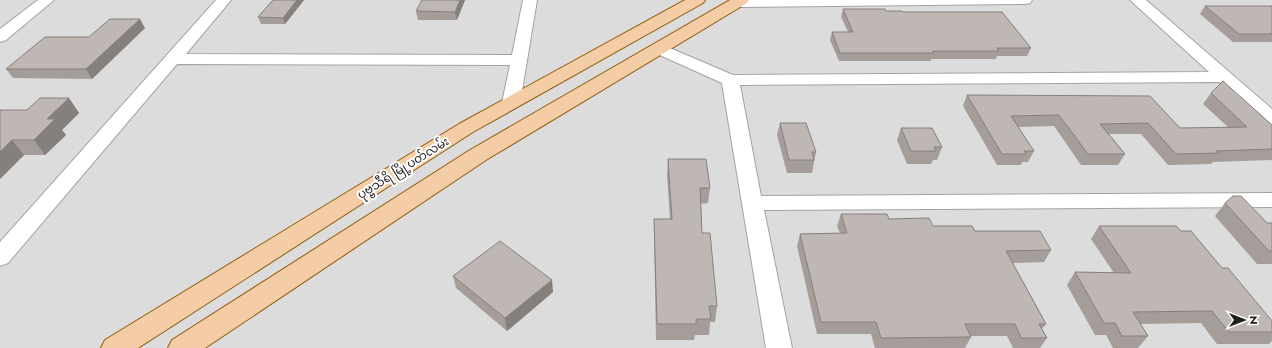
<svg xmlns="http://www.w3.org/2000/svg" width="1272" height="348" viewBox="0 0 1272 348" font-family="Jost,'Noto Sans Myanmar',sans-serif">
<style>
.residential{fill:#dddcdc}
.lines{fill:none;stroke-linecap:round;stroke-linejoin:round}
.street-casing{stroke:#a3a3a3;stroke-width:2}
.primary-casing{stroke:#8e5a0c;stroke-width:2}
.street{fill:#fff;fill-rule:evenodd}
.primary{fill:#f4cda6;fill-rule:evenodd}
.wall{fill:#a49d9a}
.shaded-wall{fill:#86807d}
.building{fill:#bfb7b3;stroke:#86807d}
.labels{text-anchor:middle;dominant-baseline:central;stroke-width:4;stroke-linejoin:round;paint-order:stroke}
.street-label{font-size:12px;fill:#1f1f1f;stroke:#fff}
</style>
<rect width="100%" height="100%" fill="#efebe6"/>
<rect class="residential" x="0" y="0" width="1272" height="348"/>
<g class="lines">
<g class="street-casing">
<g id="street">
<polygon points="38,0 54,0 6,40 0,42 0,29"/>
<polygon points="216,0 231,0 186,54 512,55 523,0 537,0 520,103 517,107 511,108 505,107 502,103 510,65 177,64 8,263 0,266 0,242"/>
<polygon points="731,0 1032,0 1030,3 1025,4 736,7 731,6 729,3"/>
<polygon points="1130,0 1146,0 1272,109 1272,125 1266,123 1220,82 740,85 761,196 1272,193 1272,207 764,210 792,348 766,348 722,83 653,52 651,49 653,46 659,44 665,46 733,75 1209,72"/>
</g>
</g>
<g class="primary-casing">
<g id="primary">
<polygon points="685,0 705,0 703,3 473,132 138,348 101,348 105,340 459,124"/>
<polygon points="730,0 749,0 747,3 486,160 205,348 168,348 172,340 470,150"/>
</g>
</g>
<use href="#street" class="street"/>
<use href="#primary" class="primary"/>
</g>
<g class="wall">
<polygon points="273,0 304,0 285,24 261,24 258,17"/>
<polygon points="465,0 457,20 418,20 416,11"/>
<polygon points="1205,6 1272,6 1272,42 1233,42 1200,14"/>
<polygon points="843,9 903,12 1031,48 1027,56 997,56 996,59 931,59 931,61 839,61 830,40 832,32 848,32 841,17"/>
<polygon points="145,28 92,79 13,78 6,69 89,37"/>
<polygon points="1211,93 1272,125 1272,160 1213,162 1211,164 1168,165 1141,134 1109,134 1125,154 1118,165 1081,165 1054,126 1018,127 1034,151 1028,162 1022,162 1021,165 997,165 963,106 967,95 1180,128 1228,127 1203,104"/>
<polygon points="69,98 79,113 62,130 66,135 45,155 24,155 0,179 0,110 27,110"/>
<polygon points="780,123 816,152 812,173 787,173 777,135"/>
<polygon points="901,128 942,147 937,160 933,160 931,164 907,164 897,140"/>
<polygon points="668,159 710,188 708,203 701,204 702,233 717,306 715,322 710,322 709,335 695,335 694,340 656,340 654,235 654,219 670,219 667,175"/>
<polygon points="1225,203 1267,223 1272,223 1272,264 1257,264 1215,216"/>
<polygon points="841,214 889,219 933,226 975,231 1051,250 1044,262 1013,263 1046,324 1042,329 1047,338 1040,348 1013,348 1007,336 970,336 971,337 965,348 875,348 871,334 817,334 797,246 800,234 840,233 837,226"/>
<polygon points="1099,226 1181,231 1222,268 1272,321 1272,341 1269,344 1217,344 1201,323 1141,324 1148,336 1138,348 1113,348 1106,335 1095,335 1067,285 1075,272 1114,273 1091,239"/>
<polygon points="453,276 553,292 507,331 456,288"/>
</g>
<g class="shaded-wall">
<polygon points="297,0 304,0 285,24 283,18"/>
<polygon points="460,0 465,0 457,20 455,12"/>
<polygon points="140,19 145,28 92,79 86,69"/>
<polygon points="69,98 79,113 62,130 66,135 45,155 34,140 47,119"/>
<polygon points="12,140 24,155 0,179 0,152"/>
<polygon points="552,280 553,292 507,331 505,318"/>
</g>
<g class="building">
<polygon points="273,0 297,0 283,18 258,17"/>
<polygon points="422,0 460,0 455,12 416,11"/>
<polygon points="1205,6 1272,6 1272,34 1239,34"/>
<polygon points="843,9 885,9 886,11 902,11 903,12 1002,12 1031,48 997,48 999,51 933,51 934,53 840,53 832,32 853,32"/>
<polygon points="110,19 140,19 86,69 6,69 45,37 89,37"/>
<polygon points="1223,81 1272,125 1272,149 1216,151 1219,153 1176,154 1148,123 1100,124 1125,154 1088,154 1059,115 1011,116 1034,151 1024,151 1026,154 1002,154 967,95 1150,96 1180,128 1247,127 1211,93"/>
<polygon points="40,98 69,98 47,119 55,119 34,140 12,140 0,152 0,110 27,110"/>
<polygon points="780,123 806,123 816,152 812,152 814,160 789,160"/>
<polygon points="901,128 932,128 942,147 934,147 936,151 911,151"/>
<polygon points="668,159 706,159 710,188 700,188 702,233 710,233 717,306 709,306 711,319 696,319 696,324 657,324 654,219 672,219"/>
<polygon points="1233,196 1241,196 1267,223 1272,223 1272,251 1269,251 1225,203"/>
<polygon points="841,214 887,214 889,219 929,218 933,226 972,226 975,231 1040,231 1051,250 1006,251 1046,324 1039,324 1047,338 1021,338 1015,324 965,324 971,337 881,338 876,322 821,322 800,234 847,233"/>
<polygon points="1099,226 1176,226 1181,231 1191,231 1222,268 1228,268 1272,321 1272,332 1229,332 1212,311 1133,312 1148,336 1122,336 1115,323 1104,323 1075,272 1131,273"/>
<polygon points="500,241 552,280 505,318 453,276"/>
</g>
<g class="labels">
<g class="street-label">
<text transform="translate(403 168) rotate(-32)">ပုဗ္ဗသီရိ မြို့ပတ်လမ်း</text>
</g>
</g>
<g transform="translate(1244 320) rotate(90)" stroke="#ffffff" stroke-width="3" paint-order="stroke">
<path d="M0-3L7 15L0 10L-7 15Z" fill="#1f1f1f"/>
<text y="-6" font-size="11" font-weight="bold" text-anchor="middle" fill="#1f1f1f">N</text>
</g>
</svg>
